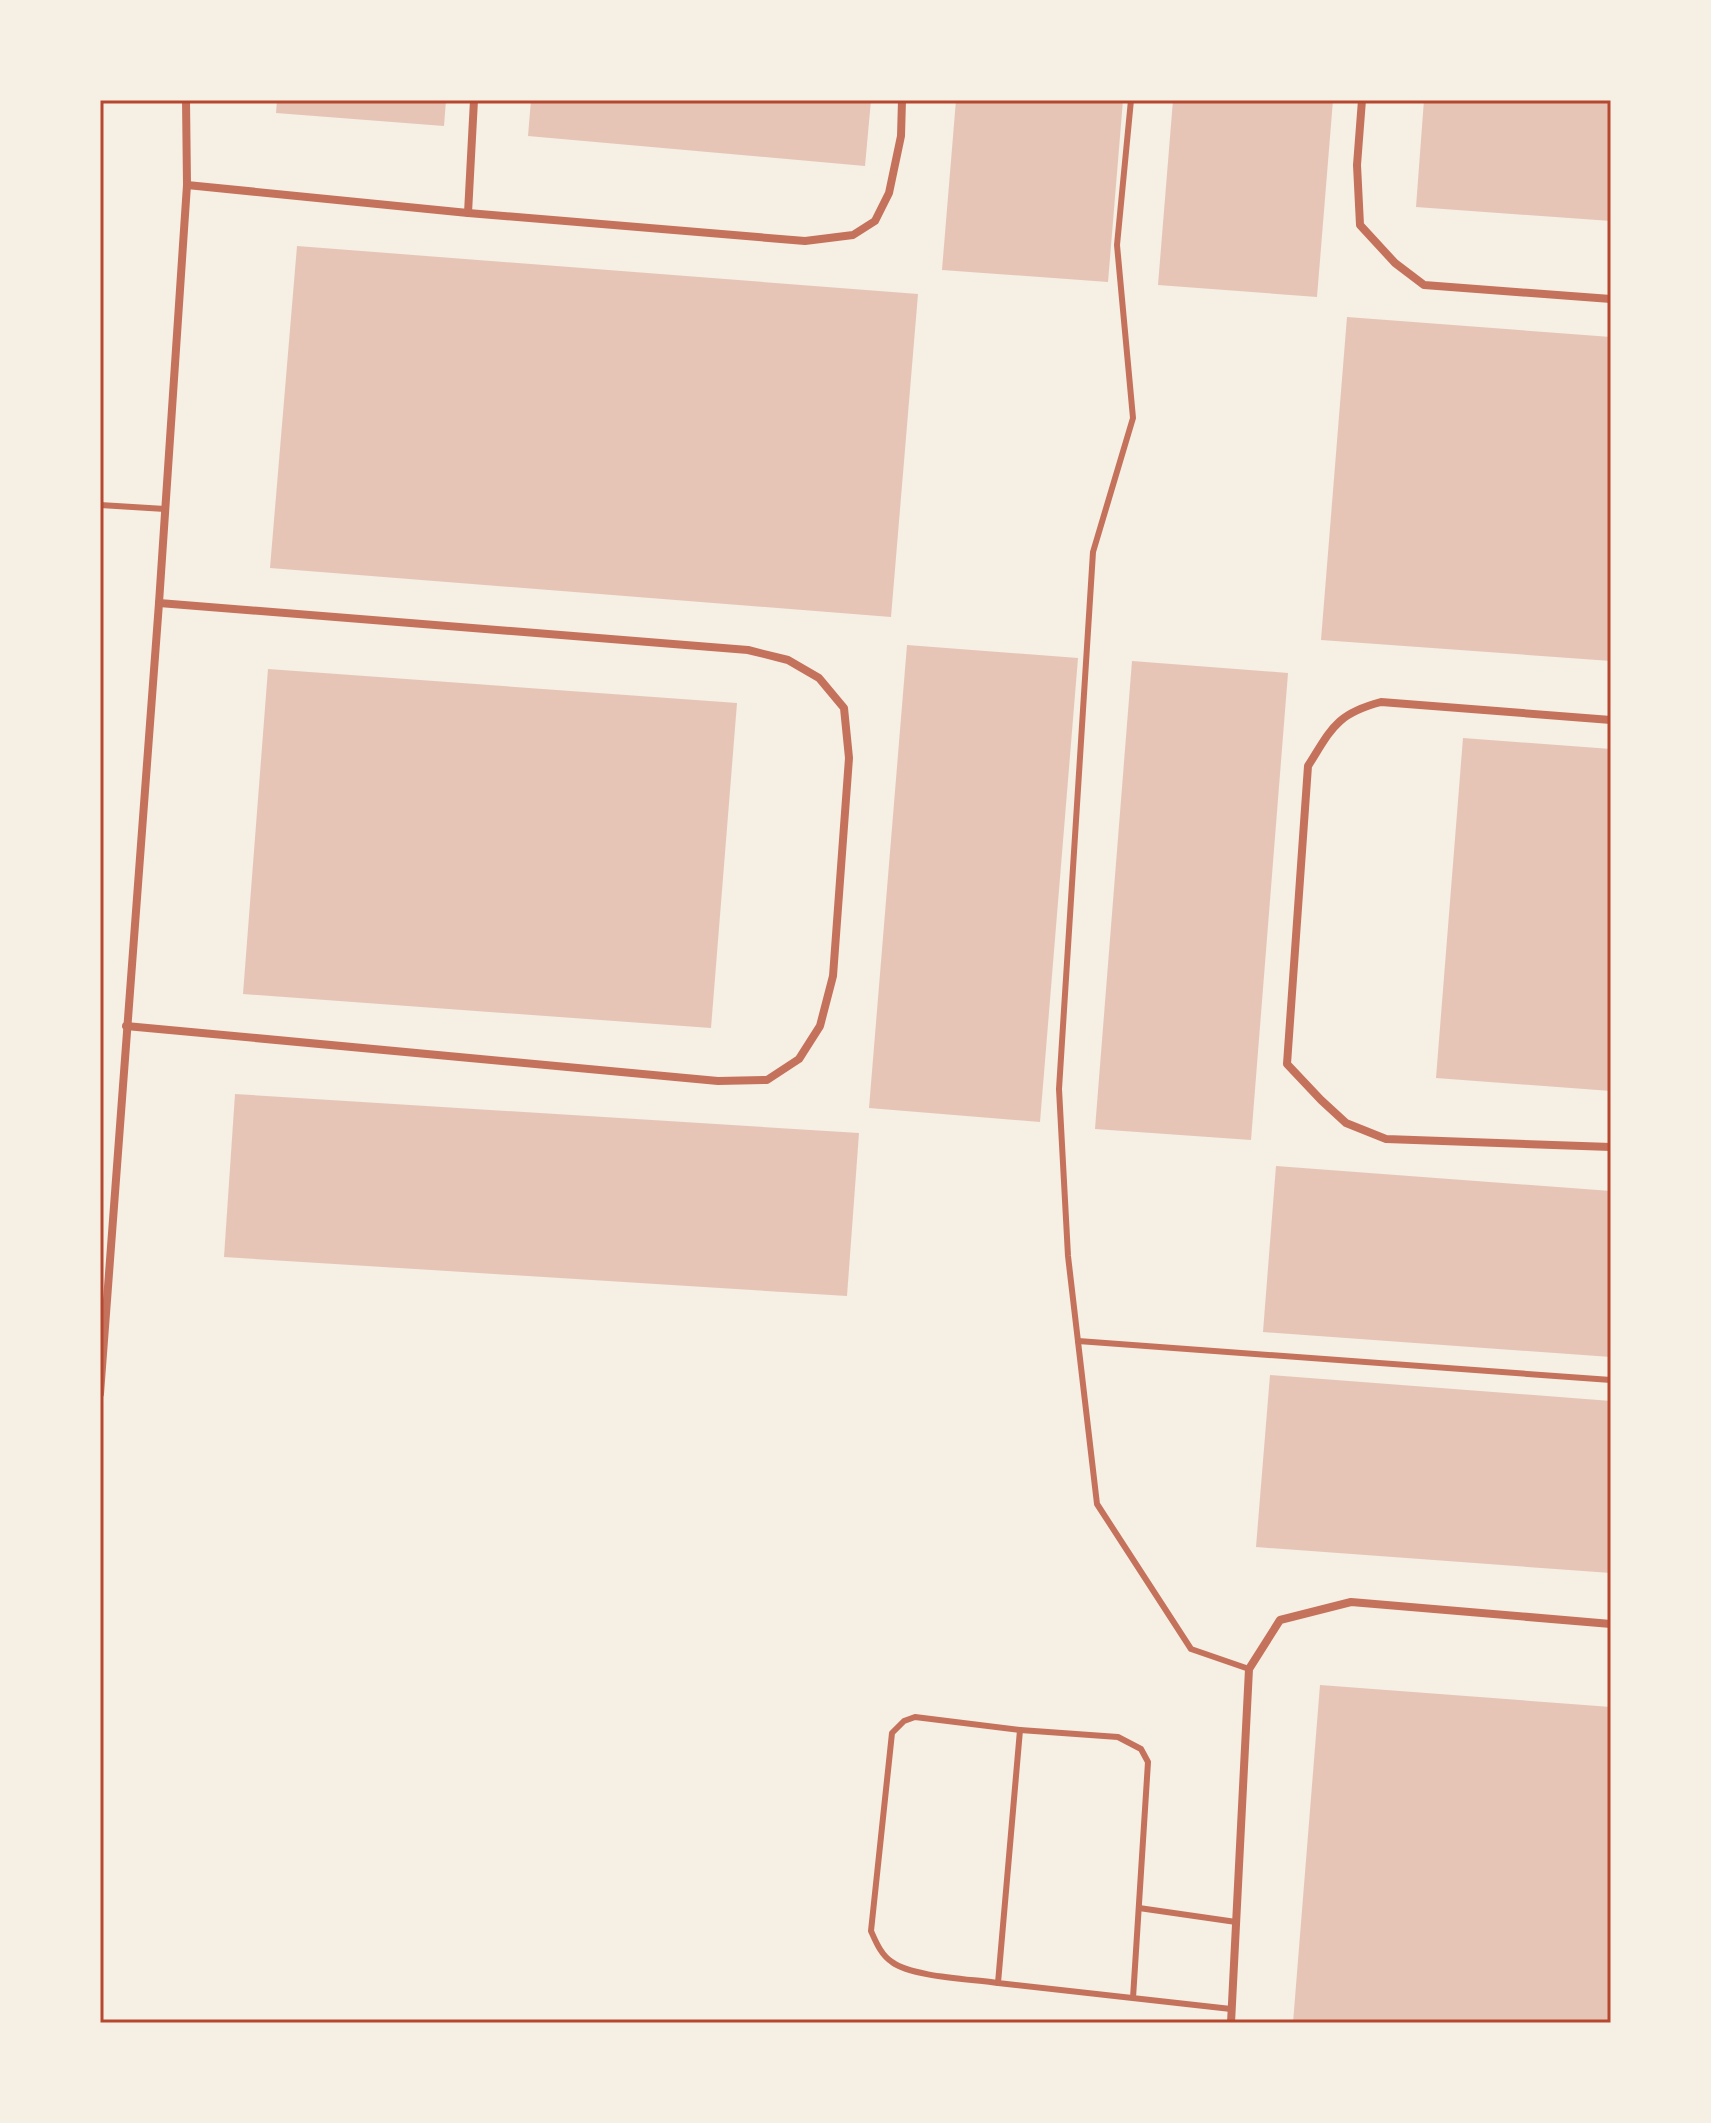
<svg xmlns="http://www.w3.org/2000/svg" width="1711" height="2123" viewBox="0 0 1711 2123" font-family="Karla,sans-serif">
<style>
.building{fill:#e6c5b7}
.lines{fill:none;stroke-linecap:round;stroke-linejoin:round}
.service{stroke:#c5725c;stroke-width:6}
.minor{stroke:#c5725c;stroke-width:8}
.neatline{fill:none;stroke:#b5482f;stroke-width:3}
</style>
<rect width="100%" height="100%" fill="#f6efe4"/>
<g class="building">
<polygon points="277,100 446,100 444,126 276,113"/>
<polygon points="531,100 871,100 865,166 528,136"/>
<polygon points="956,100 1123,100 1108,282 942,270"/>
<polygon points="1173,100 1333,100 1317,297 1158,285"/>
<polygon points="1424,100 1611,100 1611,221 1416,207"/>
<polygon points="297,246 918,294 891,617 270,568"/>
<polygon points="1347,317 1611,337 1611,661 1321,640"/>
<polygon points="907,645 1078,658 1040,1122 869,1108"/>
<polygon points="1132,661 1288,673 1251,1140 1095,1129"/>
<polygon points="268,669 737,703 711,1028 243,994"/>
<polygon points="1463,738 1611,749 1611,1091 1436,1078"/>
<polygon points="235,1094 859,1133 847,1296 224,1257"/>
<polygon points="1276,1166 1611,1191 1611,1357 1263,1332"/>
<polygon points="1270,1375 1611,1401 1611,1573 1256,1547"/>
<polygon points="1320,1685 1611,1707 1611,2023 1293,2023"/>
</g>
<g class="lines">
<g class="service">
<polyline points="1131,100 1117,245 1133,418 1093,552 1059,1089 1068,1256 1097,1504 1191,1649 1249,1669"/>
<polyline points="100,505 165,509"/>
<polyline points="1078,1341 1611,1380"/>
<polyline points="1139,1908 1236,1922"/>
<path d="M998 1983C971 1979 912 1977 892 1962 881 1955 876 1942 871 1931L892 1733 904 1721 915 1717 1020 1730"/>
<polyline points="1133,1998 1148,1762 1141,1749 1118,1737 1020,1730 998,1983 1231,2009"/>
</g>
<g class="minor">
<polyline points="1362,100 1357,165 1360,225 1395,263 1424,285 1611,299"/>
<polyline points="187,185 468,213 805,241 853,235 875,221 889,193 901,136 902,100"/>
<polyline points="468,213 474,100"/>
<path d="M1611 720 1381 702C1336 714 1332 728 1308 766L1287 1064 1321 1100 1346 1123 1386 1139 1611 1147"/>
<polyline points="126,1026 718,1081 767,1080 799,1059 820,1026 833,976 849,758 844,708 819,678 788,660 748,650 159,603"/>
<polyline points="100,1394 159,603 187,185 186,100"/>
<polyline points="1231,2023 1249,1669 1280,1620 1351,1602 1611,1624"/>
</g>
</g>
<rect width="1711" height="2123" fill="none" stroke="#f6efe4" stroke-width="204"/>
<rect x="102" y="102" width="1507" height="1919" class="neatline"/>
</svg>
